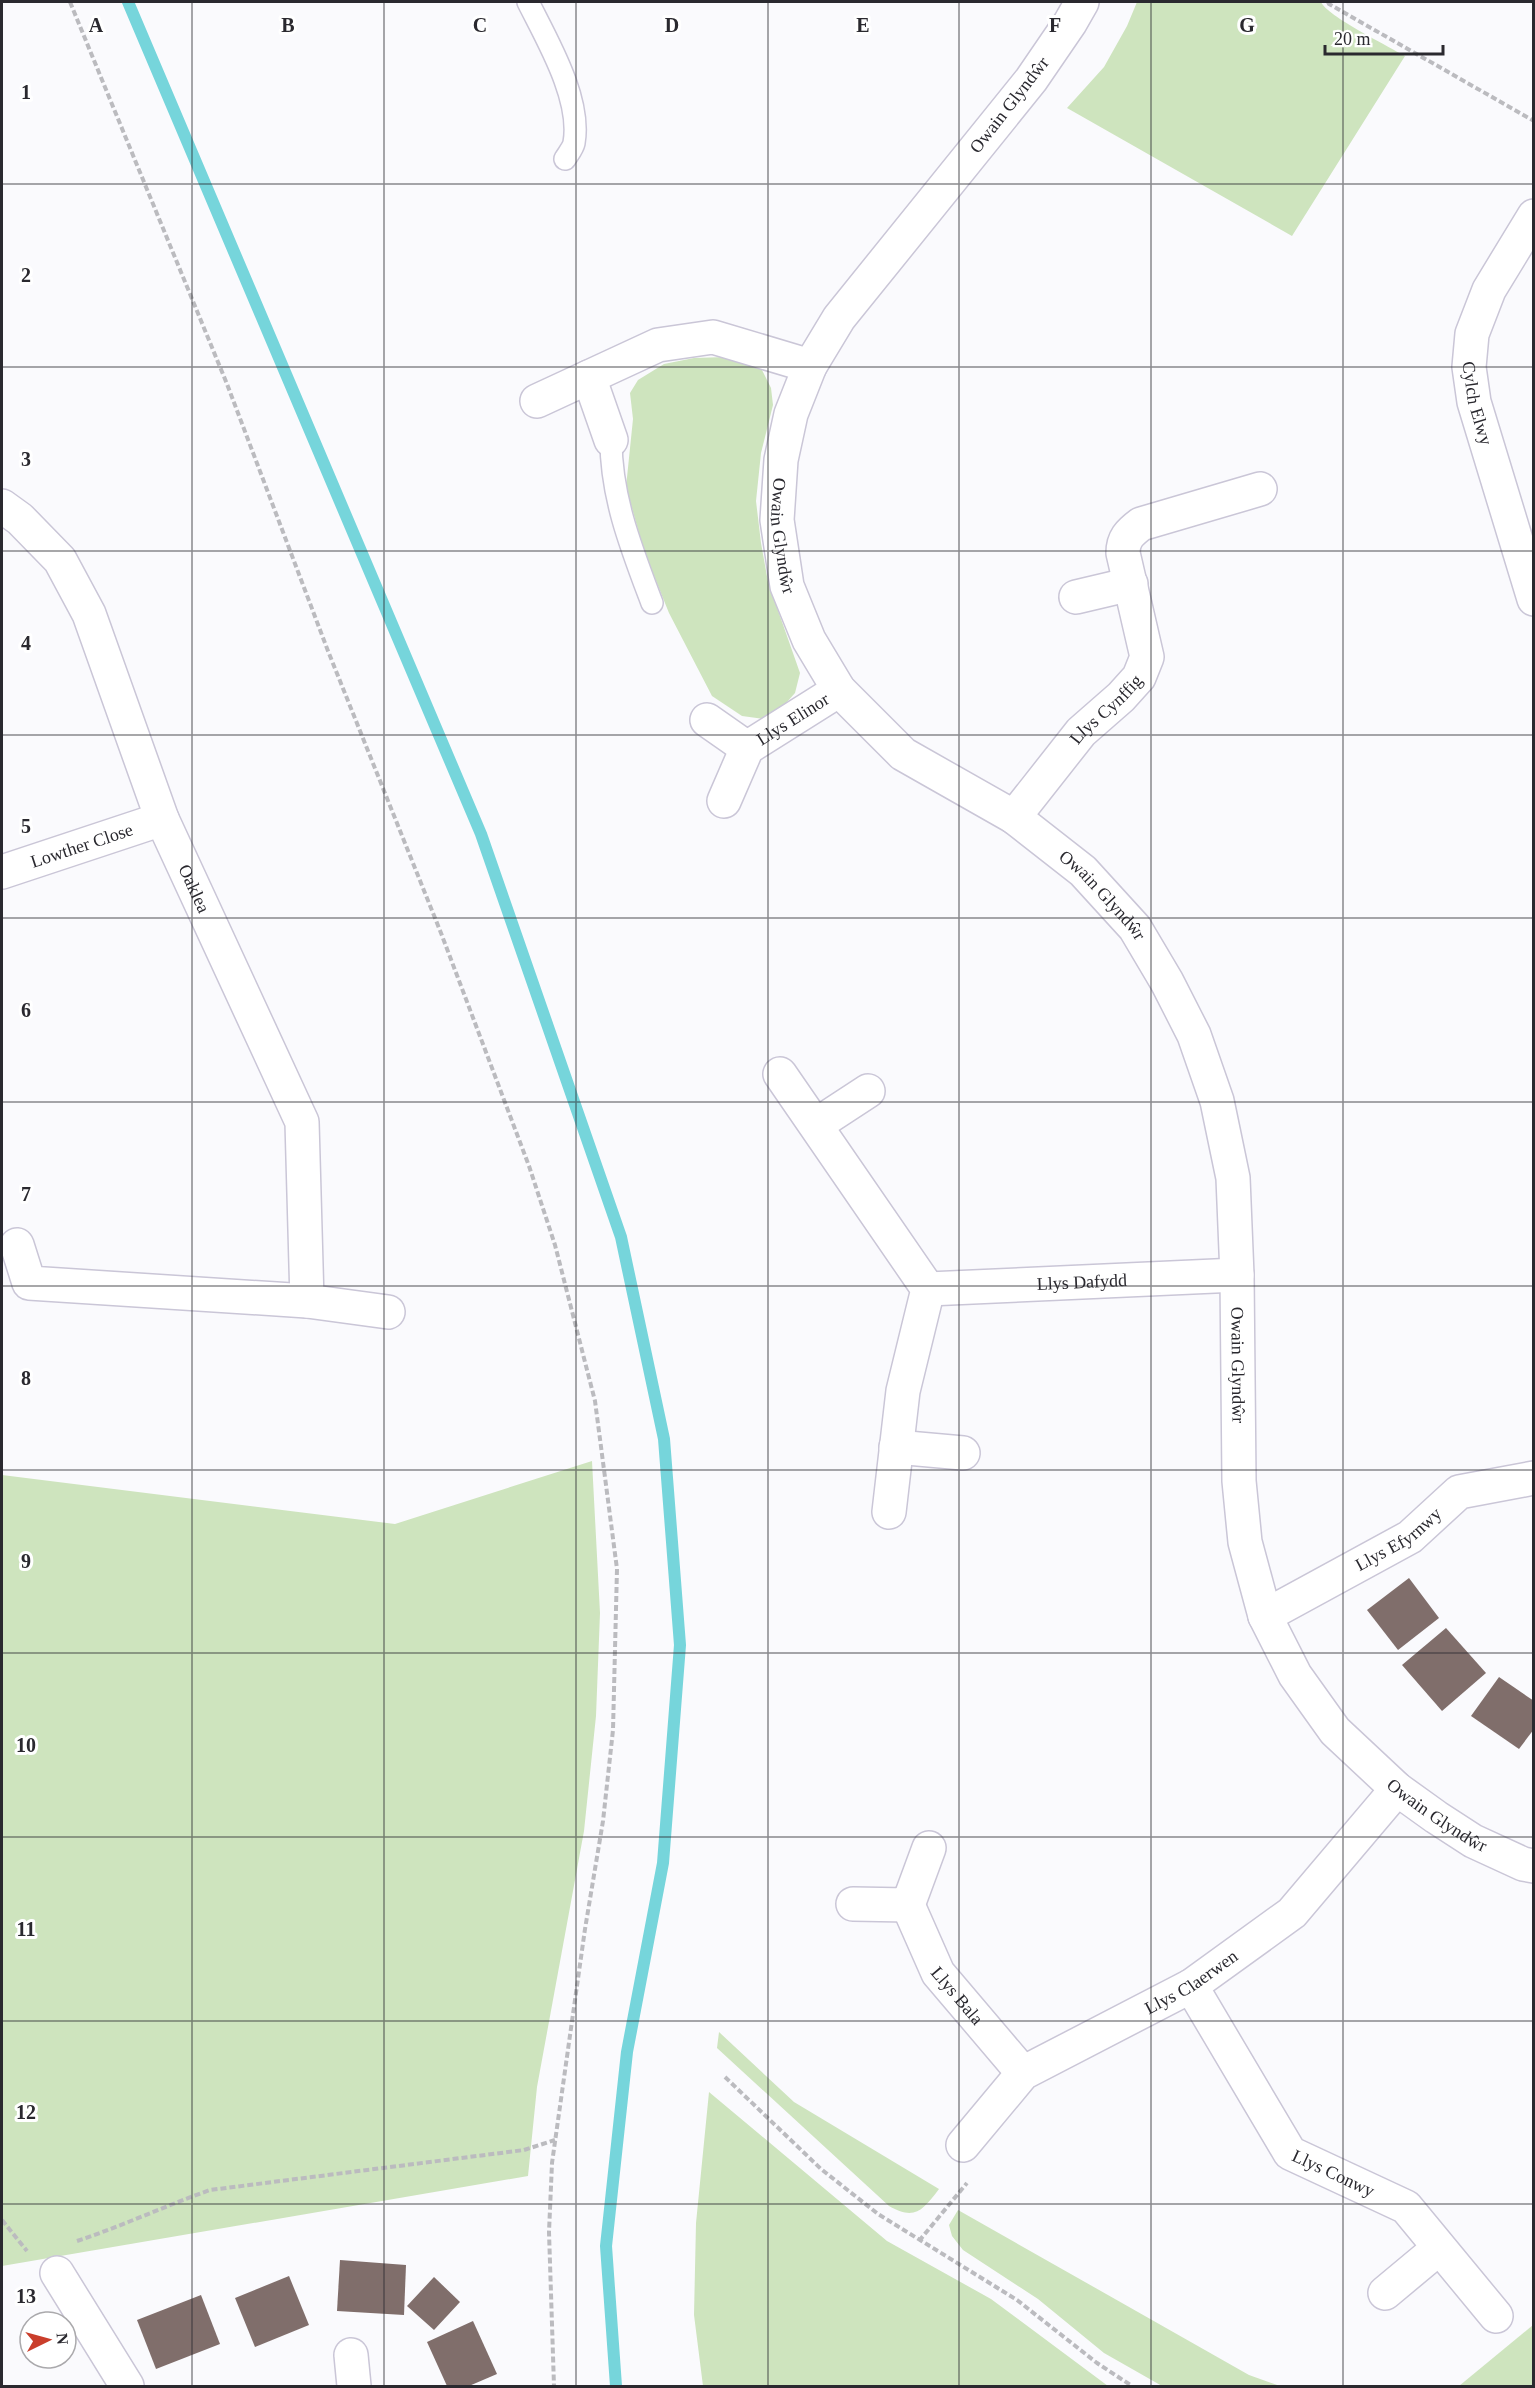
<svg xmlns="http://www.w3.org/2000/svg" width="1535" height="2388" viewBox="0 0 1535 2388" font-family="'Times New Roman',serif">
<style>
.green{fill:#cee4be}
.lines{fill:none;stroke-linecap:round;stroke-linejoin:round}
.stream{stroke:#76d5db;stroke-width:12}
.building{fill:#806e6b}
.service-casing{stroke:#cac6d7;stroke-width:24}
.minor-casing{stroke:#cac6d7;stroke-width:36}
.path{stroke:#bbbbbf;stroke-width:4;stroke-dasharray:6 3;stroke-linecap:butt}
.service{stroke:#fff;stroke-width:21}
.minor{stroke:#fff;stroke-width:33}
.grid{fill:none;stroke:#2a292f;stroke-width:1.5;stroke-opacity:0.55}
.labels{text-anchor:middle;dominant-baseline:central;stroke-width:6;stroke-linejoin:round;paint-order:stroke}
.street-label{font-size:18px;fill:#2a292f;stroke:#fff}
.grid-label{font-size:20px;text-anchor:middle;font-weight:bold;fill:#2a292f;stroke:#fff;stroke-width:6;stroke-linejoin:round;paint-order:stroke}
</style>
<rect width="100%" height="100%" fill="#fafafd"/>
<g class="green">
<path d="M1137 2H1321C1327 16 1388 46 1405 56L1292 236 1067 108 1104 67 1127 26Z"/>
<polygon points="726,357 747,361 762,370 771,388 773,405 761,453 756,501 761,543 768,582 800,673 795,693 779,711 764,719 742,716 712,696 669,613 644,551 626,487 633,419 630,393 638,380 664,364 694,358"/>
<polygon points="592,1461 600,1613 596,1716 584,1831 537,2087 528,2176 2,2266 2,1475 395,1524"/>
<path d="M719 2032 794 2102 939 2189C923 2210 915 2221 889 2206L717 2048Z"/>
<polygon points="709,2092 887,2241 991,2299 1108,2386 703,2386 694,2315 696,2223"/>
<polygon points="958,2210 1249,2375 1280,2386 1162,2386 1104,2353 1038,2299 963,2250 952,2236 949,2225"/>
<polygon points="1533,2325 1533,2386 1459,2386"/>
</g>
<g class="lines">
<polyline class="stream" points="128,2 481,834 621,1237 664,1439 680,1645 663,1863 627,2052 606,2246 616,2386"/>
</g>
<g class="building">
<polygon points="1409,1578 1439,1618 1398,1650 1367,1610"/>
<polygon points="1446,1628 1486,1673 1442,1711 1402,1665"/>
<polygon points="1499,1677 1534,1701 1534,1729 1519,1749 1471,1716"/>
<polygon points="340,2260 406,2265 404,2315 337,2311"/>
<polygon points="289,2276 309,2325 255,2347 235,2298"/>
<polygon points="434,2277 460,2302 434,2330 407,2306"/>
<polygon points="201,2295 220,2344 156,2369 137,2320"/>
<polygon points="473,2321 497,2374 469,2386 447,2386 427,2342"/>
</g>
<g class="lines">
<g class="service-casing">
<g id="service">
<path d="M528 2C547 40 582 99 574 143 573 148 568 154 565 159"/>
<path d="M611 440C611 498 632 550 652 603"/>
</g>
</g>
<g class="minor-casing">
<g id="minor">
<path id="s1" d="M1082 2 1070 23 1031 80 839 318 810 366 791 414 781 460 777 520 787 586 809 640 839 690 903 754 1014 817 1083 871 1135 928 1167 982 1194 1035 1217 1101 1233 1178 1237 1275 1239 1481 1245 1542 1265 1616 1295 1675 1335 1731 1397 1789 1436 1817 1473 1841 1523 1864 1534 1866"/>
<path id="s2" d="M1534 216 1489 290 1472 334 1469 367 1474 402 1534 599"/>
<polyline points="589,377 611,440"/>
<polyline points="537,401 658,345 713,337 810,366"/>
<path id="s3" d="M2 506 20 519 60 560 89 614 162 819 302 1122 307 1301 29 1283 17 1245"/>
<polyline points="1076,597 1131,584"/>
<polyline points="707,720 747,748"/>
<path id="s4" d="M724 801 747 748 839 690"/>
<path id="s5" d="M1014 817 1081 732 1121 697 1139 677 1147 657 1123 553C1123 539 1129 533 1141 524L1260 489"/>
<path id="s6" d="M2 872 162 819"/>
<polyline points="780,1074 928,1289 903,1391 889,1512"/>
<polyline points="816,1125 868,1091"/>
<path id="s7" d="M928 1289 1237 1275"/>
<polyline points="307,1301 388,1312"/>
<polyline points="896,1447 963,1453"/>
<path id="s8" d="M1265 1616 1410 1537 1459 1492 1534 1478"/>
<polyline points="853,1904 908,1905 929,1848"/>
<path id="s9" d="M908 1905 938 1973 1023 2073"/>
<path id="s10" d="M1191 1986 1290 2153 1406 2207 1496 2316"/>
<path id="s11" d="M963 2145 1023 2073 1191 1986 1292 1913 1397 1789"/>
<polyline points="57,2273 127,2386"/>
<polyline points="1385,2293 1439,2248"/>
<polyline points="351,2355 354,2386"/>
</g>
</g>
<g class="path">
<polyline points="70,2 227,384 328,651 441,933 529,1166 555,1245 595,1401 617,1569 613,1730 603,1821 585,1929 552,2163 549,2232 554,2386"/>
<polyline points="1328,2 1329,4 1534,121"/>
<polyline points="725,2077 821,2169 878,2214 1017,2300 1097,2363 1132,2386"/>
<polyline points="2,2220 27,2251"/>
<path d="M77 2241C122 2226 165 2206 210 2190L524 2150 555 2140"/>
<polyline points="919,2241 967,2183"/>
</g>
<use href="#service" class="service"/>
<use href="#minor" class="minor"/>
</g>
<path class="grid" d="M192 2V2386M384 2V2386M576 2V2386M768 2V2386M959 2V2386M1151 2V2386M1343 2V2386M2 184H1534M2 367H1534M2 551H1534M2 735H1534M2 918H1534M2 1102H1534M2 1286H1534M2 1470H1534M2 1653H1534M2 1837H1534M2 2021H1534M2 2204H1534"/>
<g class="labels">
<g class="street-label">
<text transform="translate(1009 105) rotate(-52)">Owain Glyndŵr</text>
<text stroke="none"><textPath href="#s2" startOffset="204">Cylch Elwy</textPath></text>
<text stroke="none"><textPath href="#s1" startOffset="630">Owain Glyndŵr</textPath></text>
<text stroke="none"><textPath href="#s5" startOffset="142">Llys Cynffig</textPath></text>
<text stroke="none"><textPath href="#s4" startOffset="112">Llys Elinor</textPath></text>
<text stroke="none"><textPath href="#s6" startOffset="84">Lowther Close</textPath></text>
<text stroke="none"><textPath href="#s3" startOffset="435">Oaklea</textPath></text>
<text stroke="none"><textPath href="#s1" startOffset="1134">Owain Glyndŵr</textPath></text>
<text stroke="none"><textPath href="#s7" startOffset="154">Llys Dafydd</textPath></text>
<text stroke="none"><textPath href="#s1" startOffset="1638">Owain Glyndŵr</textPath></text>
<text stroke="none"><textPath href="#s8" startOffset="154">Llys Efyrnwy</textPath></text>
<text stroke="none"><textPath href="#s1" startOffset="2160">Owain Glyndŵr</textPath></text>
<text stroke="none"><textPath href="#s11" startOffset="285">Llys Claerwen</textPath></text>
<text stroke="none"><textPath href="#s9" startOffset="104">Llys Bala</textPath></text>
<text stroke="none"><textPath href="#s10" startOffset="242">Llys Conwy</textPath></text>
</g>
</g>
<g class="grid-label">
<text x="96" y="32">A</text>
<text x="288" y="32">B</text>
<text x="480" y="32">C</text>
<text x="672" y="32">D</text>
<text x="863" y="32">E</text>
<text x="1055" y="32">F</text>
<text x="1247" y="32">G</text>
<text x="26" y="99">1</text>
<text x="26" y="282">2</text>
<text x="26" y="466">3</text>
<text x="26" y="650">4</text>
<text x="26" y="833">5</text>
<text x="26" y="1017">6</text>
<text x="26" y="1201">7</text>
<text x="26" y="1385">8</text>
<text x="26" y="1568">9</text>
<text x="26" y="1752">10</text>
<text x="26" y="1936">11</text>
<text x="26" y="2119">12</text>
<text x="26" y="2303">13</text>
</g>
<rect width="1535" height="2388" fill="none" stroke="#2a292f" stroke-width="6"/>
<g transform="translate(48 2340) rotate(85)"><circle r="28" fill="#ffffff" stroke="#aaa9ac" stroke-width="1.5"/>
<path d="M0-4.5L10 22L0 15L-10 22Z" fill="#ca3e2b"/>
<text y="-9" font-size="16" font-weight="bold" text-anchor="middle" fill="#2a292f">N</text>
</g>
<path d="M1325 45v9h118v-9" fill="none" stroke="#2a292f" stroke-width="3"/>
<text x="1334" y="45" font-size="18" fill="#2a292f" stroke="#ffffff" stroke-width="4.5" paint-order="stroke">20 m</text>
</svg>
